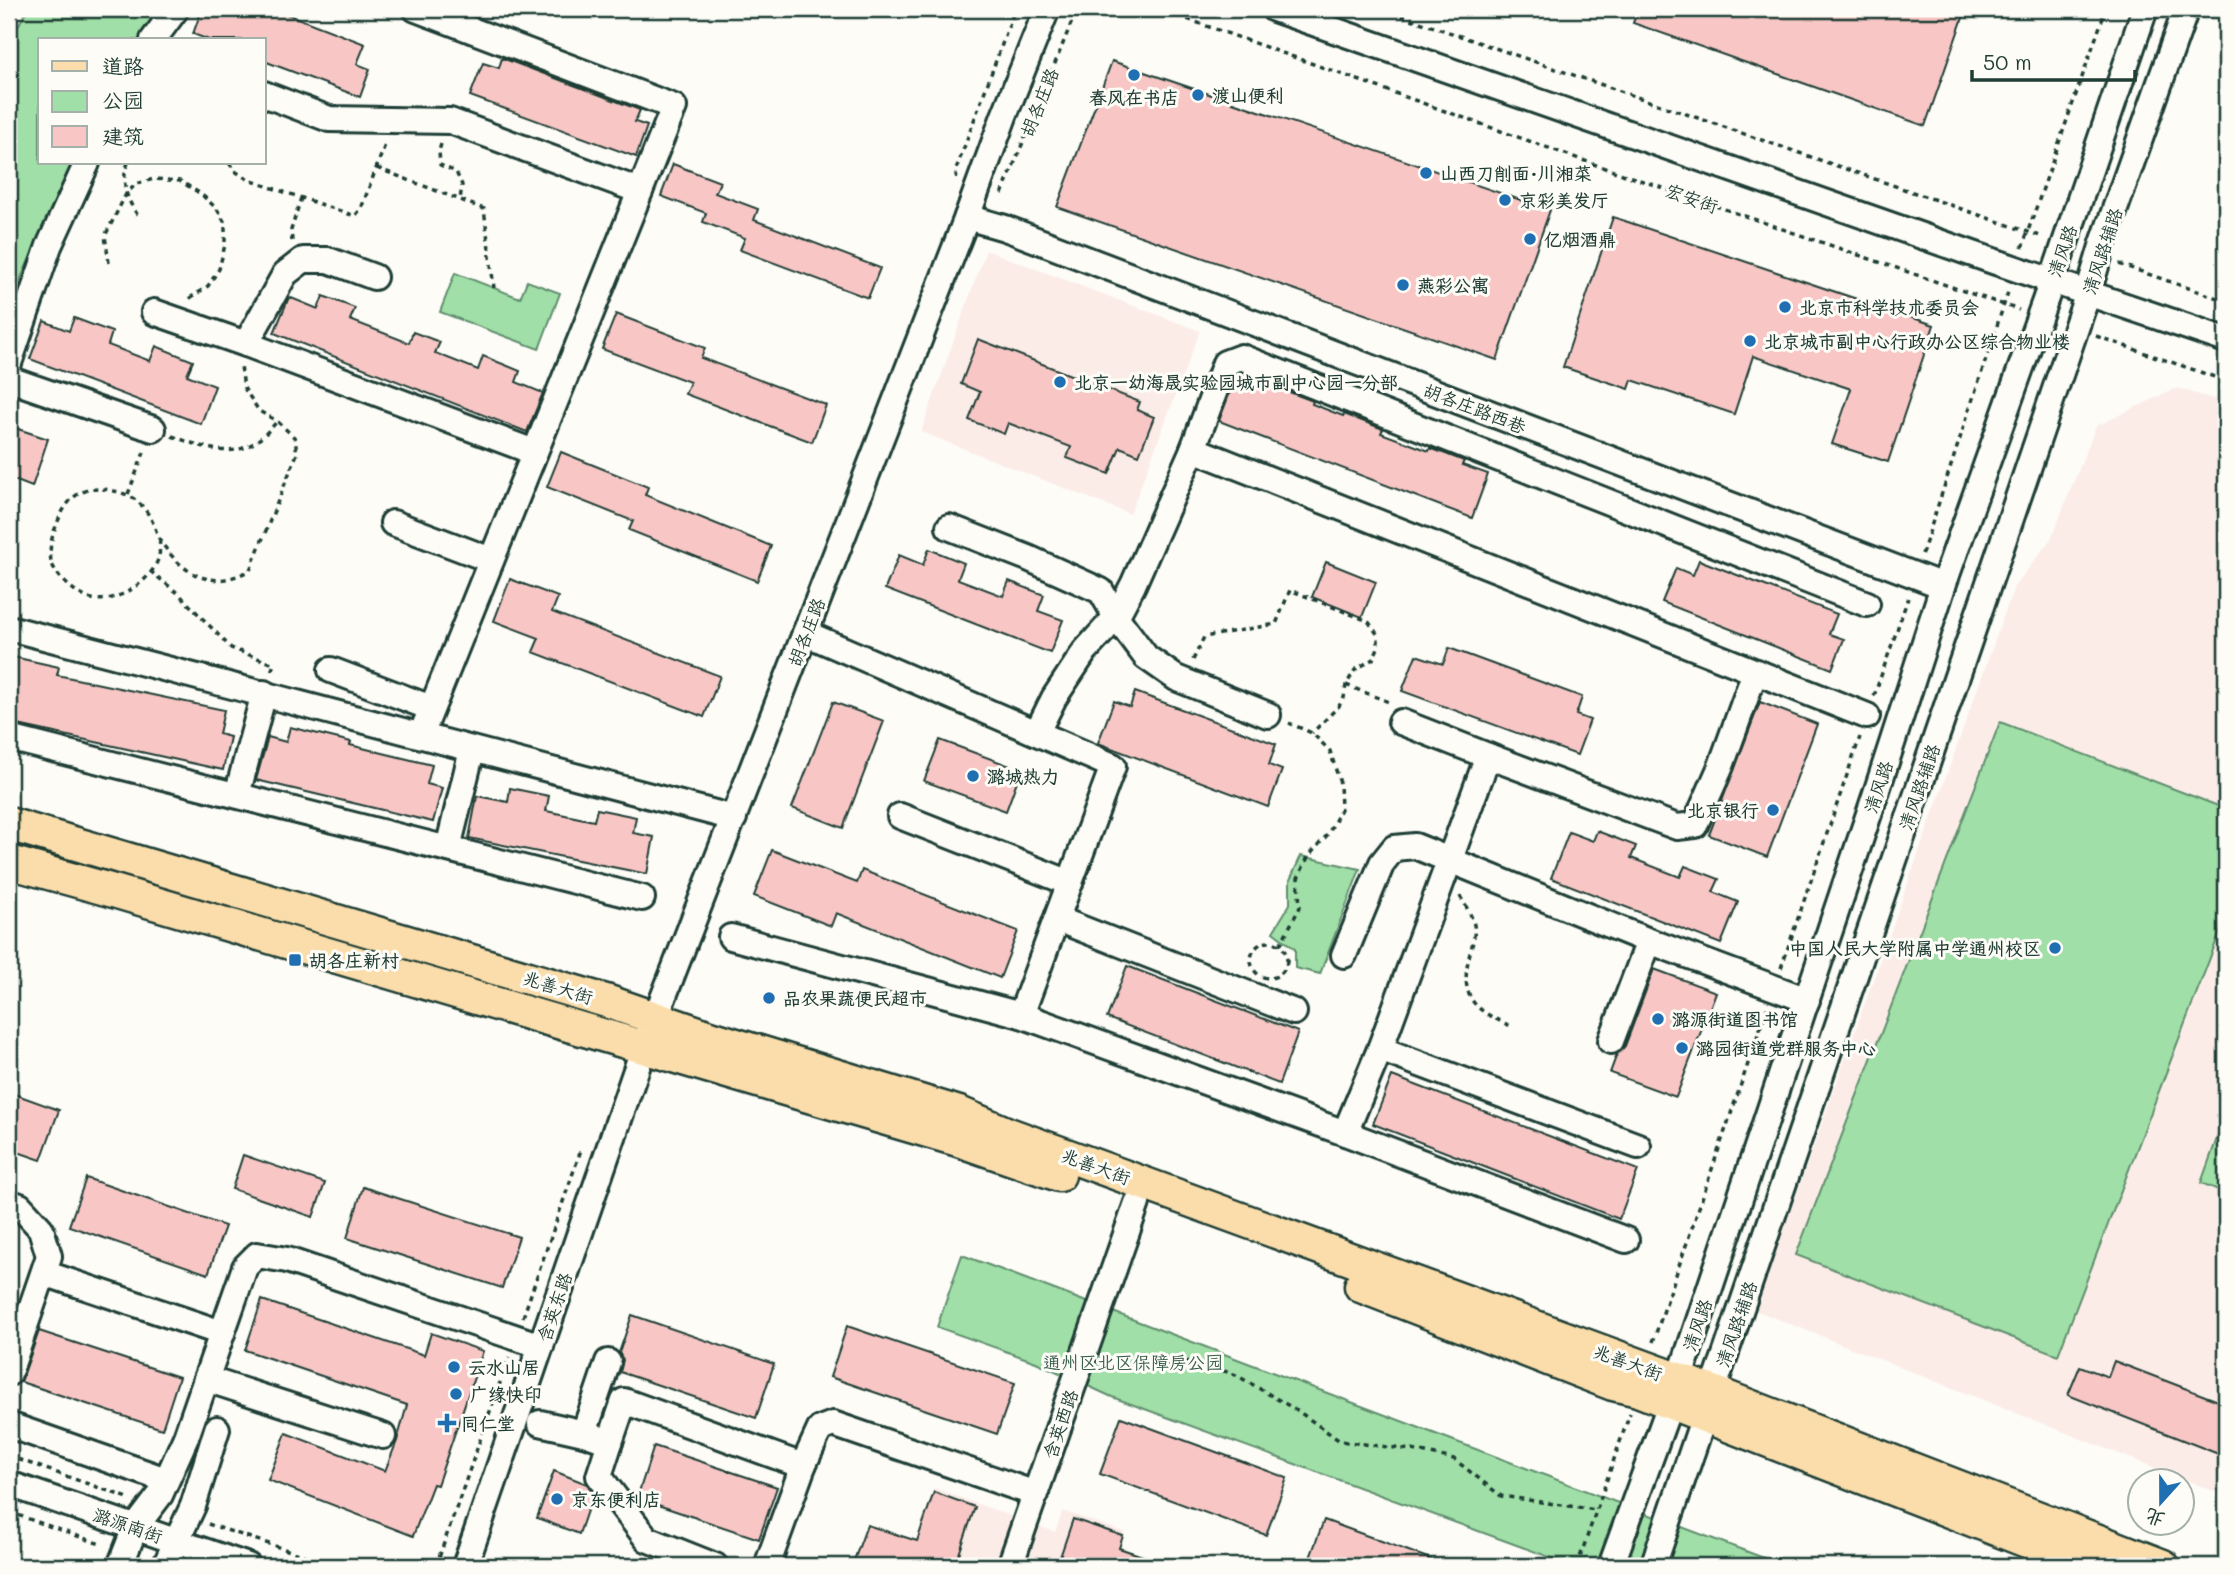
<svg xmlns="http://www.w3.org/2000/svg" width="2235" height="1575" viewBox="0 0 2235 1575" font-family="Mali,'LXGW WenKai TC',sans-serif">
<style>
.built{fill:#fcece8}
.green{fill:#a0dfa7;stroke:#608e6e;stroke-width:2}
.building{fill:#f8c7c5;stroke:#1f3d34;stroke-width:2}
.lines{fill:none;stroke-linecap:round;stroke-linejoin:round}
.minor-casing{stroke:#1f3d34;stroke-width:30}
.major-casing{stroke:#1f3d34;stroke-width:37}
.path{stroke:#1f3d34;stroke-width:3.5;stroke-dasharray:5 5;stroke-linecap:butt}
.minor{stroke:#fdfcf7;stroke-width:24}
.major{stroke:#fbddab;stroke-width:32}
.poi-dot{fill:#1f6fb2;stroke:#fdfcf7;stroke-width:2.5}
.labels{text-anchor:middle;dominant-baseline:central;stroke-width:6;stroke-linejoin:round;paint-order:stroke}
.poi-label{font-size:18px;font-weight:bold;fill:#1f3d34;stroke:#fdfcf7;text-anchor:start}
.street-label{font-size:18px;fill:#1f3d34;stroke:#fdfcf7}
.park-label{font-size:18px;fill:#395d4b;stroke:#fdfcf7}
</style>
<rect width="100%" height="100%" fill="#fdfcf7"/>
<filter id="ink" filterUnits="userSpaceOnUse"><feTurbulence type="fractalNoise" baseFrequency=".0143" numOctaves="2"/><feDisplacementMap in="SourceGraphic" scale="14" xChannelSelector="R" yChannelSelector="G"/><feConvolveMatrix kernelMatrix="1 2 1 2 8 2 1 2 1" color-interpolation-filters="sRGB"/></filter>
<g filter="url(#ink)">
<g class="built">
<polygon points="986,250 1200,331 1130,514 921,432"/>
<polygon points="2177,388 2226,403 2226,1496 1755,1310 2014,587 2051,539 2096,426"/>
<polygon points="934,1488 1055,1532 1063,1511 1124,1532 1113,1566 907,1566"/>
</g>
<g class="green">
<polygon points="28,9 161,9 140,40 40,40 40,163 72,163 21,278 9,315 9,41"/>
<polygon points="455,273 520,298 527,281 560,293 539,349 440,312"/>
<polygon points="2000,722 2226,809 2226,916 2058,1355 1796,1255"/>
<polygon points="1301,856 1360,869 1320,974 1295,968 1295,949 1273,932 1290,904 1290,880"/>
<polygon points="2226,1113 2226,1193 2201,1183"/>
<polygon points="962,1255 1785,1566 1574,1566 1112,1397 1036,1362 937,1327"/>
</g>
<g class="building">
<polygon points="202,9 274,9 365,44 357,64 370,69 360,97 264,61 264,40 209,40 193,34"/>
<polygon points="1638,9 1966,9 1925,126 1633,23"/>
<polygon points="502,58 640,110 635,122 647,126 636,157 470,96 483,63 499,68"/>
<polygon points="1112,61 1550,210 1497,360 1057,207"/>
<polygon points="673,164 720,182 715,193 758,209 754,220 880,268 868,298 740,250 745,238 703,222 706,213 661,196"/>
<polygon points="1613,217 1934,325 1888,462 1832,444 1851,389 1753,356 1734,414 1632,380 1629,389 1563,367"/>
<polygon points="323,296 355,308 350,320 409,343 413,332 440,342 435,353 478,370 483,356 520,371 516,382 543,393 527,432 274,333 289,297 318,309"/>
<polygon points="616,314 705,348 701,358 826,405 812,442 685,394 690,382 602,349"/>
<polygon points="74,318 112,332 108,345 150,361 156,346 193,361 187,375 215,386 201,424 30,359 44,321 69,331"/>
<polygon points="978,339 1140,402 1137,410 1154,417 1139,455 1120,447 1109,474 1067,458 1071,447 1008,423 1004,434 969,420 980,392 961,384"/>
<polygon points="1237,374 1249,379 1250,377 1313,401 1312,404 1343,416 1344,414 1383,429 1381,433 1429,451 1430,448 1464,461 1462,465 1488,474 1472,518 1219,421"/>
<polygon points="15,428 48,439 32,487 9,478 9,446"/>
<polygon points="561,452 648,487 645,495 771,546 757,581 629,530 633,521 547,487"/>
<polygon points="929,549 964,563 958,579 1003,596 1009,581 1044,595 1038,611 1063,620 1050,653 885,589 899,555 923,565"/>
<polygon points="1699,560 1837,614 1829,634 1844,639 1832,669 1662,602 1676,568 1693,575"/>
<polygon points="1326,562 1376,582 1362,617 1312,597"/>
<polygon points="510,579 558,597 552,612 720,676 704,717 533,652 539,638 494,621"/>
<polygon points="1449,648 1582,697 1576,715 1590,720 1577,755 1402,691 1416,655 1443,664"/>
<polygon points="9,656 59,667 57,675 224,710 219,734 230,737 223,770 9,723"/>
<polygon points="1135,692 1276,744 1269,765 1282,770 1268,807 1098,743 1114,701 1130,707"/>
<polygon points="833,702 884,721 843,828 792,808"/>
<polygon points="1760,702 1817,724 1767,857 1709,835"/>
<polygon points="290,727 351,742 350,745 432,765 427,784 442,788 433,822 256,780 268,737 286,742"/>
<polygon points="940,740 1021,770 1006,811 924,781"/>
<polygon points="510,788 549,796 546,811 594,821 597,809 636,817 633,833 654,837 647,874 469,838 477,796 508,802"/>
<polygon points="1597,831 1636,846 1631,858 1680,877 1685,866 1719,879 1713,892 1738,902 1721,944 1551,878 1569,832 1593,841"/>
<polygon points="772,850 857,883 862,870 1018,931 1000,978 836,913 831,926 754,896"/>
<polygon points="1127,966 1298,1032 1279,1084 1107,1018"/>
<polygon points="1654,969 1716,992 1676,1097 1610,1073 1617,1054 1625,1046"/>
<polygon points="1392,1076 1638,1170 1619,1219 1373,1124"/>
<polygon points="9,1092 59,1110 41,1160 9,1149"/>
<polygon points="243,1155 325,1183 313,1217 232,1189"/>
<polygon points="86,1178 225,1226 208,1274 69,1226"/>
<polygon points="363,1187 519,1237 502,1288 347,1238"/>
<polygon points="262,1300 424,1355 431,1333 483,1351 437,1485 433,1484 413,1536 268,1480 286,1433 385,1471 397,1441 407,1405 245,1350"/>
<polygon points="632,1315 774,1364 756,1418 620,1372 623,1360 619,1353"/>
<polygon points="847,1326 1015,1383 997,1434 830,1377"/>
<polygon points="39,1331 179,1377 162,1429 21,1382"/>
<polygon points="2114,1361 2226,1404 2226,1457 2068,1395 2080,1366 2108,1377"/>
<polygon points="1121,1417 1287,1478 1266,1535 1100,1474"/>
<polygon points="654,1446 777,1487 759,1539 637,1498"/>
<polygon points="554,1471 587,1484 593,1493 579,1534 537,1518"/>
<polygon points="934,1492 975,1507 955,1566 852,1566 867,1525 917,1541"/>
<polygon points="1073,1519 1123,1536 1119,1548 1163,1563 1162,1566 1057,1566"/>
<polygon points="1324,1520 1444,1564 1444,1566 1307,1566"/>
</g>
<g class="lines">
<g class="minor-casing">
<g id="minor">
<polyline points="416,9 674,107 421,735"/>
<polyline points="1274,9 1993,261 2226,340"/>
<polyline points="153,40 176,9"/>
<polyline points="264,94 329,119 450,121 640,191"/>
<polyline points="967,217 1005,228 1943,586"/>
<polyline points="154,312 246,344 534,452"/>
<polyline points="246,344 285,274 303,260 328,260 374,277"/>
<polyline points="9,363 49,246 87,163"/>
<polyline points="9,379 153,429"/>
<polyline points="1193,449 1867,716"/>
<polyline points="393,523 491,560"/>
<polyline points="949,527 1028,558 1101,591 1116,617 1146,657 1176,678 1268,715"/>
<path d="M9 628C251 690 492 755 734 818"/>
<polyline points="805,633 1113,766 1021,1015"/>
<polyline points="331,670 431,708"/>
<polyline points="1401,722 1488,756"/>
<polyline points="1037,732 1054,698 1085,651 1116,617 1133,585 1193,449 1225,363 1241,357 1867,604"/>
<polyline points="9,738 642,898"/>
<polyline points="237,795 264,693"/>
<polyline points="900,816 1070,883"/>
<polyline points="448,848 472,750"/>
<polyline points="1057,919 1294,1012"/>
<polyline points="731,937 1021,1015 1345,1133 1626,1240"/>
<polyline points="1344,955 1382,863 1394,848 1415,846 1649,941 1807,1000"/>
<polyline points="1611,1041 1649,941"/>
<polyline points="1380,1049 1638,1146"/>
<polyline points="1345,1133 1380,1049 1488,756 1677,827 1695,825 1721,766 1755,672"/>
<polyline points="9,1202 20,1206 41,1229 49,1256 9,1373"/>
<polyline points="44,1273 222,1333"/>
<polyline points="206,1379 383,1436"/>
<polyline points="540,1423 584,1433 610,1442 599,1476 647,1539 715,1566"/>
<polyline points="9,1425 166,1480"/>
<polyline points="584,1433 608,1362"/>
<polyline points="610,1442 624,1401 803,1466"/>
<polyline points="9,1484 248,1566"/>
<polyline points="120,1566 135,1528 160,1495 186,1437 245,1267 257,1255 287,1260 541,1346"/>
<polyline points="165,1566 193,1506 217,1429"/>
<polyline points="465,1566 644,1047 967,217 1004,116 1047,9"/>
<polyline points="767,1566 803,1466 820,1429 833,1424 1036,1494"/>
<polyline points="1010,1566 1137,1203"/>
<polyline points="1611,1566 1679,1380 1876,793 1943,586 2052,281 2145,9"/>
<polyline points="1653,1566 2088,293 2103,243 2186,9"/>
</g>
</g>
<g class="major-casing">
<g id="major">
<polyline points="9,824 606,1001 710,1037 959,1113 1006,1133 1713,1392 2163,1566"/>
<polyline points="9,862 117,892 958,1140 1059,1175"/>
<polyline points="1361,1286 1613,1384 1638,1390 2091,1566"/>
</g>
</g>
<g class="path">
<polyline points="1159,9 1599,166 2019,310"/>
<polyline points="1382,9 2043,237"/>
<polyline points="9,20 16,9"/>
<polyline points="441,144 439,151 440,165 456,172 462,185 460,200"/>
<path d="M128 163C120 182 127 202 140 218"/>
<polyline points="229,163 235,171 249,180 355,216 361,209 386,142"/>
<polyline points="377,168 484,209 494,288"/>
<polyline points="957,178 955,172 1015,9"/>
<polyline points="1002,194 1077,9"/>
<polyline points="292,241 291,230 301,198"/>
<polyline points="2022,248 2106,9"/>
<polyline points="109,263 105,236 126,194 136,184 154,179 180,181 201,194 217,209 225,223 225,245 219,269 208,286 187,300"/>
<polyline points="2119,264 2226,301"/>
<polyline points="2096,336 2226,381"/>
<path d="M172 436C217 452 243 464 277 421"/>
<polyline points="128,494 145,450"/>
<path d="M160 540C159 545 160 551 159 556 153 581 117 604 92 599 77 596 55 576 51 561 49 550 51 539 55 529 60 515 67 499 82 492 92 488 104 488 114 491 133 495 144 504 153 523 156 529 157 536 161 542 185 576 212 591 250 570L297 454 295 438 277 421 259 411 244 388 241 366"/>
<polyline points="1922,554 2009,289"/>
<polyline points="150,571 179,594 231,648 274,664 271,672"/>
<polyline points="1193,660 1204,637 1276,624 1290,590 1368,621 1378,635 1378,648 1373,659 1355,670 1346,685 1344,698 1339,706 1312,733"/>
<polyline points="1346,685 1389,702"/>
<polyline points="1874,696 1908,598"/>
<path d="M1460 896C1465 905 1472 915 1474 925 1476 935 1471 948 1469 957 1459 999 1476 1011 1511 1026"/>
<circle cx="1269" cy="960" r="18"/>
<polyline points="1280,945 1300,907 1298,878 1308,857 1328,834 1341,809 1340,783 1330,751 1312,733 1289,723"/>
<polyline points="1781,968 1860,737"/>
<polyline points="523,1317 582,1147"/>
<polyline points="1653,1342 1767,1008"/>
<polyline points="1106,1362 1127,1369 1194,1361 1236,1375 1298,1411 1340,1441 1412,1450 1454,1459 1501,1496 1596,1510"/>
<polyline points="9,1456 131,1499"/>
<polyline points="9,1512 103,1545"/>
<polyline points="208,1524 336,1566"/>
<polyline points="436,1566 509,1357"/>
<polyline points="1577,1566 1630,1413"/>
</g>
<use href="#minor" class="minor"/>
<use href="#major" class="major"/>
</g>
</g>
<g class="poi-dot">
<circle cx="1134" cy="75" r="7"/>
<circle cx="1198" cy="95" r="7"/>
<circle cx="1426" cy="173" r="7"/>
<circle cx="1505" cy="200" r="7"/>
<circle cx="1530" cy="239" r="7"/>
<circle cx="1403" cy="285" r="7"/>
<circle cx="1785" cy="307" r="7"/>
<circle cx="1750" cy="341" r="7"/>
<circle cx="1060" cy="382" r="7"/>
<circle cx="973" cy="776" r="7"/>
<circle cx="1773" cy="810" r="7"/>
<circle cx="2055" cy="948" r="7"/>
<rect x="288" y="953" width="14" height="14" rx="3.5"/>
<circle cx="769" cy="998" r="7"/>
<circle cx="1658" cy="1019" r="7"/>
<circle cx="1682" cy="1048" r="7"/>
<circle cx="454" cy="1367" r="7"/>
<circle cx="456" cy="1394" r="7"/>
<path d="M443.5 1412.5h7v7h7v7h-7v7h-7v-7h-7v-7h7z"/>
<circle cx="557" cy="1499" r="7"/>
</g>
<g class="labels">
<g class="poi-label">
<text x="1212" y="95">渡山便利</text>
<text x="1134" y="97" text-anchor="middle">春风在书店</text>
<text x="1440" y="173">山西刀削面·川湘菜</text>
<text x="1519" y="200">京彩美发厅</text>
<text x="1544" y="239">亿烟酒鼎</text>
<text x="1417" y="285">燕彩公寓</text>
<text x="1799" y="307">北京市科学技术委员会</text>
<text x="1764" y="341">北京城市副中心行政办公区综合物业楼</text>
<text x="1074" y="382">北京一幼海晟实验园城市副中心园一分部</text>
<text x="987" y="776">潞城热力</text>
<text x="1759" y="810" text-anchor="end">北京银行</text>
<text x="2041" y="948" text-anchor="end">中国人民大学附属中学通州校区</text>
<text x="309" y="960">胡各庄新村</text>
<text x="783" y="998">品农果蔬便民超市</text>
<text x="1672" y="1019">潞源街道图书馆</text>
<text x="1696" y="1048">潞园街道党群服务中心</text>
<text x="468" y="1367">云水山居</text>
<text x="470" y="1394">广缘快印</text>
<text x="461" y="1423">同仁堂</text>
<text x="571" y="1499">京东便利店</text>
</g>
<g class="street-label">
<text transform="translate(1039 102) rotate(-68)">胡各庄路</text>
<text transform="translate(1692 198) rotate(19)">宏安街</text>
<text transform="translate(2062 251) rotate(-71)">清风路</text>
<text transform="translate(2102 251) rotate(-72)">清风路辅路</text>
<text transform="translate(1475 408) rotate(21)">胡各庄路西巷</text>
<text transform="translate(806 632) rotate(-69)">胡各庄路</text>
<text transform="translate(1878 787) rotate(-72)">清风路</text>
<text transform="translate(1919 787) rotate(-71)">清风路辅路</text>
<text transform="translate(558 987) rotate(17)">兆善大街</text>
<text transform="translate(1096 1166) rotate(20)">兆善大街</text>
<text transform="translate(554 1307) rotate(-71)">含英东路</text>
<text transform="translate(1736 1324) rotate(-71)">清风路辅路</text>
<text transform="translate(1697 1325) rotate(-71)">清风路</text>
<text transform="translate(1628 1362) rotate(20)">兆善大街</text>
<text transform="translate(1060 1424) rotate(-71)">含英西路</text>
<text transform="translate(128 1525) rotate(19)">潞源南街</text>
</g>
<g class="park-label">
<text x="1133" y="1362">通州区北区保障房公园</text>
</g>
</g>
<rect width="2235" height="1575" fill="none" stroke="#fdfcf7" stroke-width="35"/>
<rect x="18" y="18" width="2200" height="1540" fill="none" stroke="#1f3d34" stroke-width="2.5" filter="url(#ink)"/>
<rect x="38" y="38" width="228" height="126" fill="#fdfcf7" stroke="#a4b0a9" stroke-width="2"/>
<rect x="52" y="61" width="35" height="10" fill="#fbddab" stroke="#a4b0a9" stroke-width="2"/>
<text x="102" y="74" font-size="21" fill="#1f3d34">道路</text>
<rect x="52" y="91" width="35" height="21" fill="#a0dfa7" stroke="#a4b0a9" stroke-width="2"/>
<text x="102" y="108" font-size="21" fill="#1f3d34">公园</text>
<rect x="52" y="126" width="35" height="21" fill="#f8c7c5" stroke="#a4b0a9" stroke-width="2"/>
<text x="102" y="144" font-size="21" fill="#1f3d34">建筑</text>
<g transform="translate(2161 1502) rotate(201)"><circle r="33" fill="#fdfcf7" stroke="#a4b0a9" stroke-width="2"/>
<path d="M0-5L12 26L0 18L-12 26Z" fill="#1f6fb2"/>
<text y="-10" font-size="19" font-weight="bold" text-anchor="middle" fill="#1f3d34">北</text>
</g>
<path d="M1972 70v10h163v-10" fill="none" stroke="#1f3d34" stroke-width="3.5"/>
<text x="1983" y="70" font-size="21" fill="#1f3d34" stroke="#fdfcf7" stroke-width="5" paint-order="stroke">50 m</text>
</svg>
